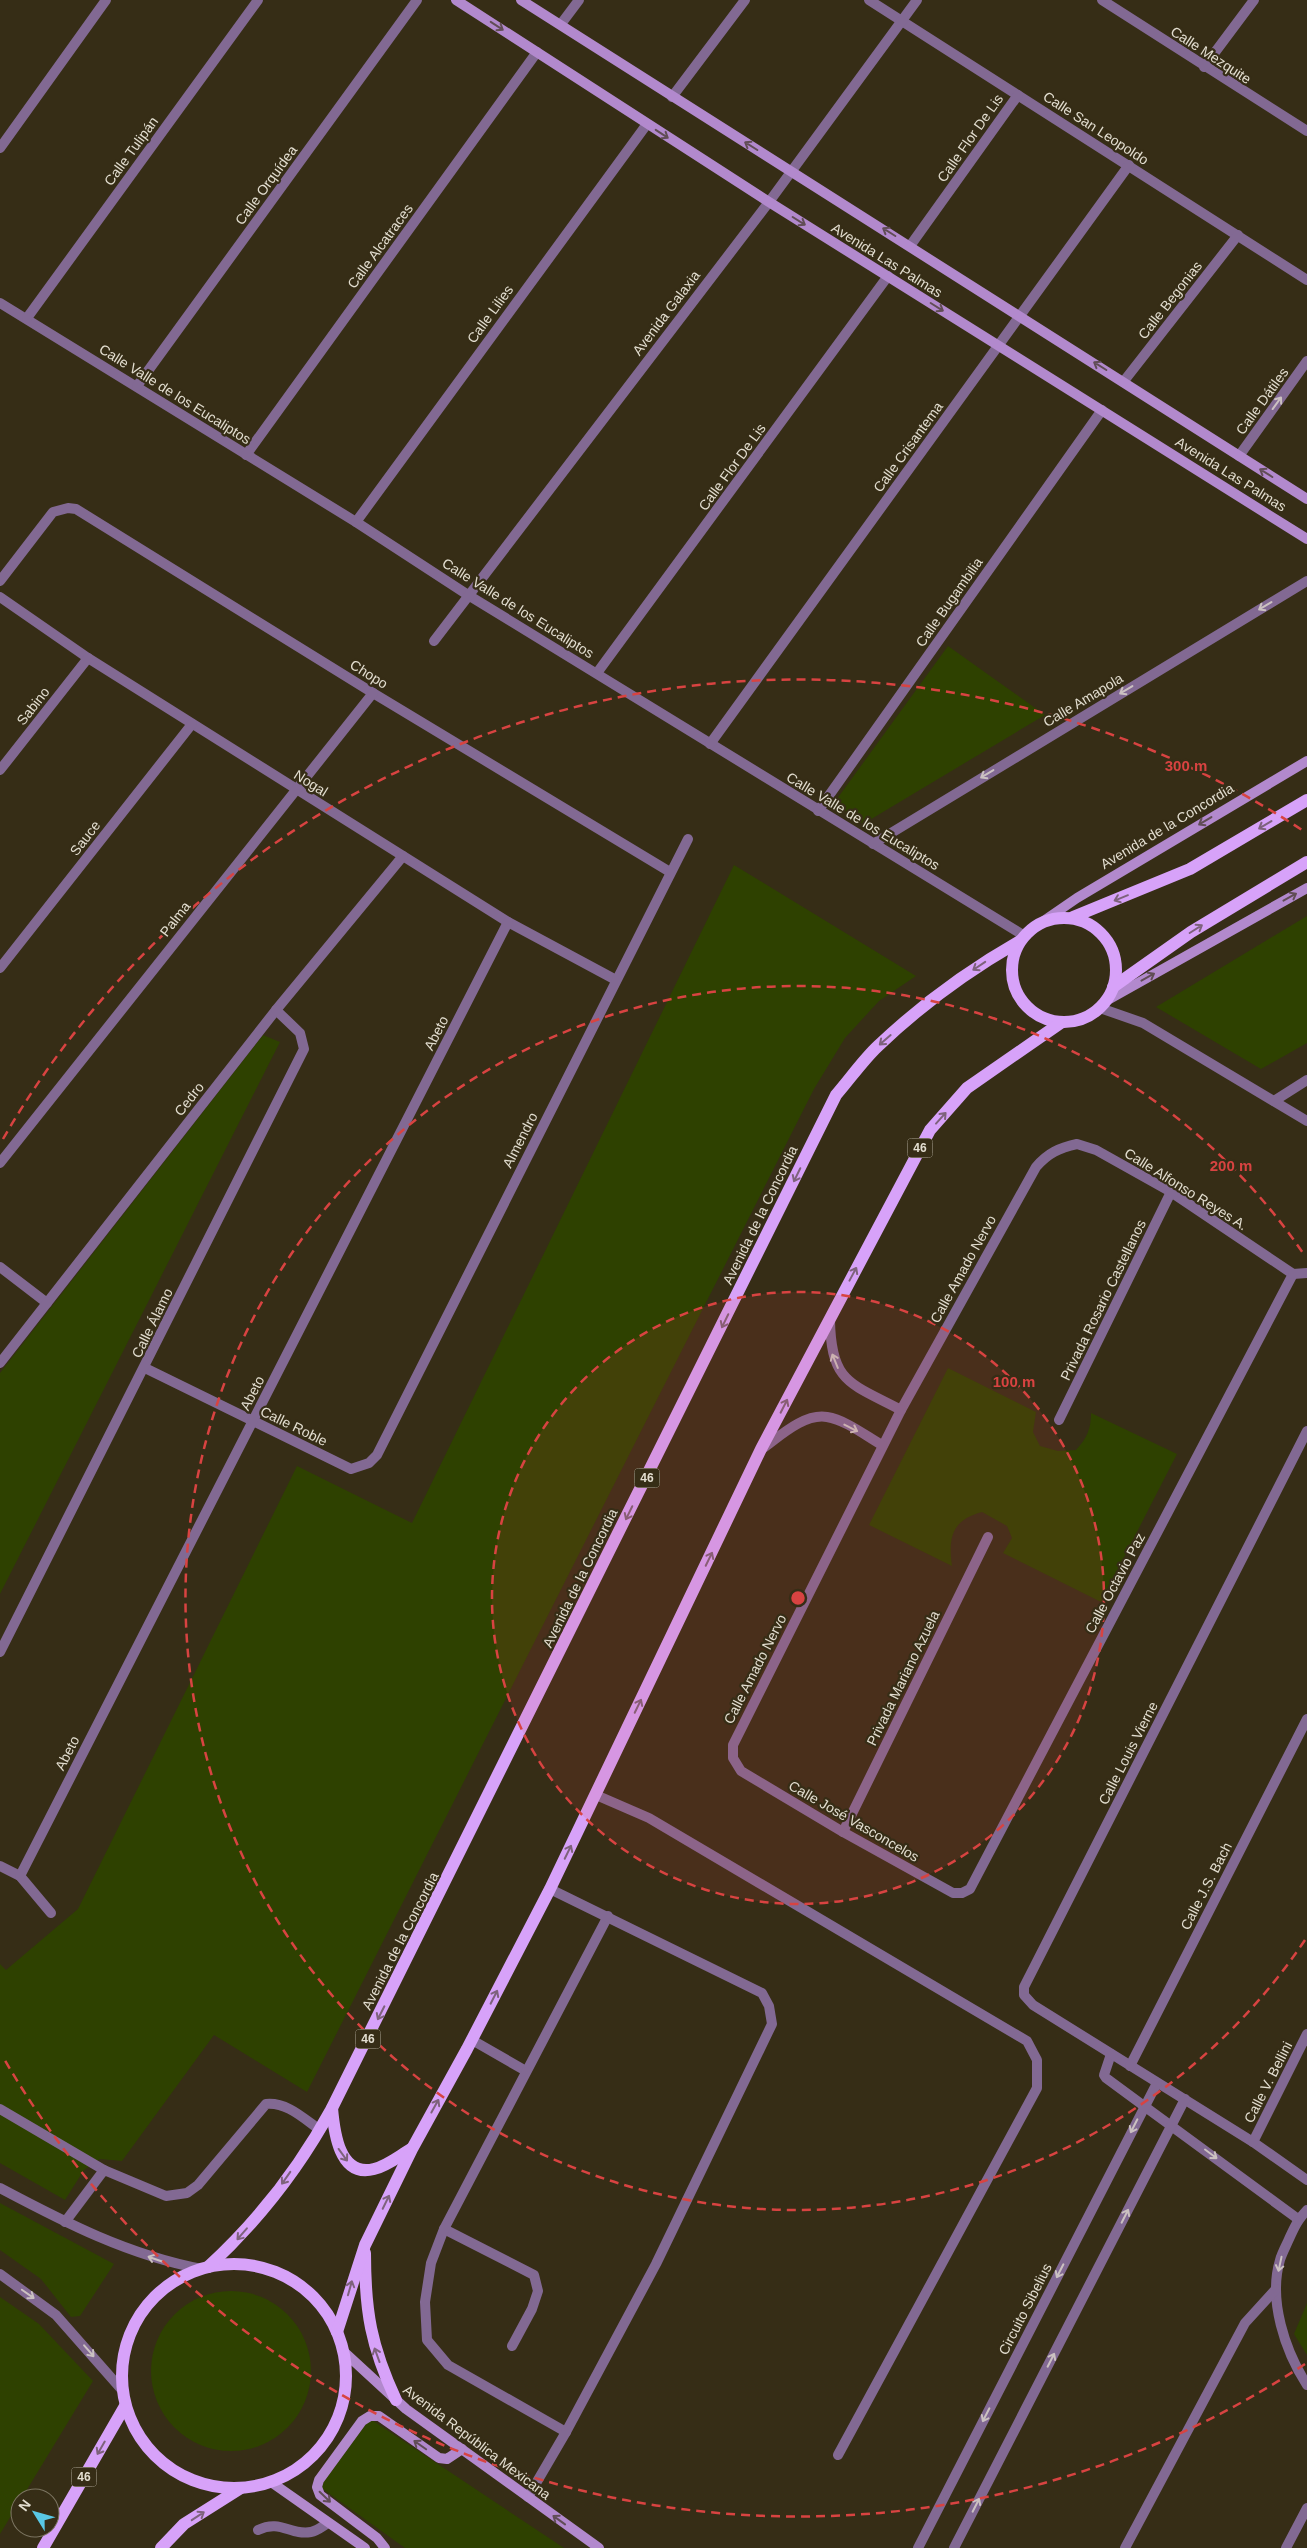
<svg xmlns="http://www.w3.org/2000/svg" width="1307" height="2548" viewBox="0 0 1307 2548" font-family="Helvetica,sans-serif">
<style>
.green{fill:#2e4100}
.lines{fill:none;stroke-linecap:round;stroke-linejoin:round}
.lane{stroke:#826993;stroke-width:10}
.street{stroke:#826993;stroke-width:10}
.secondary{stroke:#b289cd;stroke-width:10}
.primary{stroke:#d7a2f9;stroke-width:12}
.oneway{stroke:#614d56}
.oneway2{stroke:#cbc1c1}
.oneway3{stroke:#7e627c}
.ring{fill:none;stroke:#d84341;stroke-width:2.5;stroke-dasharray:9 6}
.labels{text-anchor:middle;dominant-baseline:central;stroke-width:4.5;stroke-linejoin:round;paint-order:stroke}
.shield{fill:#362d16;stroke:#afa998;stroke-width:1}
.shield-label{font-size:12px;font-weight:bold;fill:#e3ded0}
.street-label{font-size:14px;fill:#e3ded0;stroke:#362d16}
.centre{fill:#d84341;stroke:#362d16;stroke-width:2.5}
.ring-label{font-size:15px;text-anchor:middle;font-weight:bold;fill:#d84341;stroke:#362d16;stroke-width:4.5;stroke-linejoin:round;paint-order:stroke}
</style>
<rect width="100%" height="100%" fill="#362d16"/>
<g class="green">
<polygon points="948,646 1045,715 863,824 834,803"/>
<polygon points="734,865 916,976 879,1001 845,1038 814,1089 307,2092 214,2035 122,2161 100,2159 84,2170 65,2200 0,2163 0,1964 6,1970 78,1909 297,1466 412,1523"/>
<polygon points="1307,916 1307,1043 1261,1069 1156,1007"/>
<polygon points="263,1035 280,1042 0,1594 0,1373"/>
<path d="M948 1368 1036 1412 1033 1432 1040 1446 1058 1451 1076 1450C1087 1438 1091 1429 1091 1413L1177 1454 1101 1602 1003 1553 1012 1538 1007 1526 982 1512C952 1520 948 1537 952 1566L869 1525Z"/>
<polygon points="0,2203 114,2264 80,2316 71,2317 41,2279 0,2250"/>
<circle cx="231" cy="2371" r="80"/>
<polygon points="0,2297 39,2324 93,2381 0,2534"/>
<polygon points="1307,2303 1307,2355 1294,2334"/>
<polygon points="372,2420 564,2548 405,2548 320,2487 366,2424"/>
</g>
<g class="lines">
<g class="lane">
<polyline points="596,1795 649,1818 1027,2041 1037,2060 1037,2088 838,2455"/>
<polyline points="472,2040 526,2071"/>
<polyline points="1111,2054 1104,2075 1106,2078 1144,2106"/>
<polyline points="0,2109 104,2170"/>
<path d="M65 2222 104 2170 166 2196 187 2193 198 2185 266 2104C287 2102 303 2118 320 2130"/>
<polyline points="444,2229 534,2275 538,2291 532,2309 512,2346"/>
<polyline points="566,2432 448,2365 427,2340 425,2302 431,2263 444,2229 608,1916"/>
<polyline points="528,2497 566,2432 656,2264 772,2024 769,2006 762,1993 550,1889"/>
<path d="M258 2530C281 2519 290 2536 311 2532 317 2531 323 2526 328 2523"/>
</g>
<g class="street">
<polyline points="869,0 1307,280"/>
<polyline points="1102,0 1307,131"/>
<polyline points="561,24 579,0"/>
<polyline points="1204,67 1254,0"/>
<polyline points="672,97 745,0"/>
<polyline points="0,148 106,0"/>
<polyline points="910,246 1018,95"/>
<polyline points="0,303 356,522 468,595 1023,935"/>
<polyline points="27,318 258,0"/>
<polyline points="1124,381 1238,235"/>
<polyline points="137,386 417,0"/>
<polyline points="246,455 537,52"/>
<polyline points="1239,456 1307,361"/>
<polyline points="356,522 647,124"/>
<polyline points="0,581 53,512 68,508 76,509 373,693 670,872"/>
<polyline points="0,597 88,658 508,922 616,980"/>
<polyline points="434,641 769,202 917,0"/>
<polyline points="597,673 888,276"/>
<polyline points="710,744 1129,165"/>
<polyline points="0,770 88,658"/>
<polyline points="818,811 1102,410"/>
<polyline points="873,844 1307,581"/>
<polyline points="0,968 192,724"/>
<polyline points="1100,1008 1143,1023 1307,1121"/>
<polyline points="1274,1101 1307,1080"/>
<path d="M1077 1144 1096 1150 1171 1192 1293 1274 970 1889 962 1893H953L843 1832 741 1771 733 1758V1745L901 1410 1036 1167C1048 1153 1059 1148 1077 1144Z"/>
<polyline points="0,1163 373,693"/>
<polyline points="0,1267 47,1303"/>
<polyline points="1293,1274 1307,1273"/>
<path d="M830 1320C831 1383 850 1383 901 1410"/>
<polyline points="0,1363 276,1010 403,856"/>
<polyline points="145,1368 351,1469 369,1463 377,1455 688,839"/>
<polyline points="1059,1420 1171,1192"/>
<polyline points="1307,1431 1024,1987 1024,1995 1033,2005 1253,2142 1307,2180"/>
<path d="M762 1449C779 1437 804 1413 827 1417 846 1420 866 1436 882 1445"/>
<polyline points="0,1652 304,1049 300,1033 276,1010"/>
<polyline points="843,1832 988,1537"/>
<polyline points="0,1866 20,1876 51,1913"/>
<polyline points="20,1876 508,922"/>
<polyline points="1130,2066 1307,1719"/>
<polyline points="1144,2106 1298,2219"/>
<polyline points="1253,2142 1307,2034"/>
<path d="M0 2188C66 2223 128 2255 202 2269"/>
<path d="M1307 2210C1298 2219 1294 2228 1289 2239 1286 2246 1282 2253 1280 2260 1268 2300 1285 2351 1307 2385"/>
<polyline points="0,2274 56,2315 122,2390"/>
<polyline points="918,2548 1157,2083"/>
<polyline points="954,2548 1185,2099"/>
<polyline points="1125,2548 1245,2323 1276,2289"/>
<polyline points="1286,2548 1307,2508"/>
</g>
<g class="secondary">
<polyline points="456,0 769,202 1307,539"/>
<polyline points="521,0 1307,499"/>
<polyline points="1045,920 1077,898 1307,761"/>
<polyline points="1106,1001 1307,888"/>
<polyline points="343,2351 406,2409 599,2548"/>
<polyline points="271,2482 365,2548"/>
<polyline points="385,2548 377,2538 320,2495 317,2487 319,2480 362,2421 370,2416 379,2416 439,2458 447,2459 462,2449"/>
</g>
<g class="primary">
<polyline points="1073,917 1190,869 1307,800"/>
<circle cx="1064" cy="970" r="52"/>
<polyline points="1113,987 1191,932 1307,862"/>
<path d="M332 2108C334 2131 339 2178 374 2169 387 2166 399 2156 411 2149"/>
<path d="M365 2253C365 2312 371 2346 396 2400"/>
<circle cx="234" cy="2376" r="112"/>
<path d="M208 2267C257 2222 300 2167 332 2108L836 1095C850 1079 863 1060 878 1046 921 1005 969 970 1020 941"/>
<polyline points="337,2332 365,2245 412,2149 467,2049 550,1889 761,1449 930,1130 967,1088 1062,1022"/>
<polyline points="43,2548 125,2406"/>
<polyline points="161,2548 184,2524 241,2488"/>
</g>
</g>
<defs><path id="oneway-shaft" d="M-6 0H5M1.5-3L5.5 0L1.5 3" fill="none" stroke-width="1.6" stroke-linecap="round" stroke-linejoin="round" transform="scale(1.25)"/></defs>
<g class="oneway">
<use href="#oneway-shaft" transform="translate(497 26) rotate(33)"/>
<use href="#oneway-shaft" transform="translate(662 134) rotate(33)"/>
<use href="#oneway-shaft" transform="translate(751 146) rotate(-148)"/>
<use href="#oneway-shaft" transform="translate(799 221) rotate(32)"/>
<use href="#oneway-shaft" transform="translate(889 232) rotate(-148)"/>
<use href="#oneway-shaft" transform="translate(937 307) rotate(32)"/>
<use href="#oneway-shaft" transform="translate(1100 366) rotate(-148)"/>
<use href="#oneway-shaft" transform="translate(1266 473) rotate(-148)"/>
<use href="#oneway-shaft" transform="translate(1205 821) rotate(149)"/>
<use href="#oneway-shaft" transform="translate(1290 897) rotate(-29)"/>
<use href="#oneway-shaft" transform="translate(1148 977) rotate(-29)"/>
<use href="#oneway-shaft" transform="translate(420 2445) rotate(-145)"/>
<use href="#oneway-shaft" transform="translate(325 2497) rotate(44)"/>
<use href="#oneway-shaft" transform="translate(559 2520) rotate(-144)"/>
</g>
<g class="oneway2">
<use href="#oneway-shaft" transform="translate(1277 403) rotate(-54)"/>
<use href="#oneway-shaft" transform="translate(1265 606) rotate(149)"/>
<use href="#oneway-shaft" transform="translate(1126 690) rotate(149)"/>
<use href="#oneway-shaft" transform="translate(987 774) rotate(149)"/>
<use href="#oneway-shaft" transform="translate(835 1361) rotate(-112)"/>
<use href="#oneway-shaft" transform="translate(851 1428) rotate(27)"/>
<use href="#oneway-shaft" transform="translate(1134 2126) rotate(117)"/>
<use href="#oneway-shaft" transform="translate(1211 2154) rotate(37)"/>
<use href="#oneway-shaft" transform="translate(1125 2216) rotate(-63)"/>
<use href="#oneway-shaft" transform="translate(155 2259) rotate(-161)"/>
<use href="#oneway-shaft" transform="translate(1280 2264) rotate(102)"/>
<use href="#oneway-shaft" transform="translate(1060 2271) rotate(117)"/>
<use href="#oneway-shaft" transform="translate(28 2294) rotate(35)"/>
<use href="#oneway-shaft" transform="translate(89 2351) rotate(49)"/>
<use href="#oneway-shaft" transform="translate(1051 2360) rotate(-63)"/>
<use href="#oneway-shaft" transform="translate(986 2415) rotate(117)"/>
<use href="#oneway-shaft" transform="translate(976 2505) rotate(-63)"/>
</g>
<g class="oneway3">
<use href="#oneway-shaft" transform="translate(1265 825) rotate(149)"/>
<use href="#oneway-shaft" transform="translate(1121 898) rotate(158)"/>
<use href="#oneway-shaft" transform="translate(1196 929) rotate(-32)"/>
<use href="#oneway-shaft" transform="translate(979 966) rotate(146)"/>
<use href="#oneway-shaft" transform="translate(885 1040) rotate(139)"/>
<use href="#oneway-shaft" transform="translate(941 1118) rotate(-48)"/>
<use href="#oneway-shaft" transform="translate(797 1175) rotate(116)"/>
<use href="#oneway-shaft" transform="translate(853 1274) rotate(-62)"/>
<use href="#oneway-shaft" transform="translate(725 1321) rotate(116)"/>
<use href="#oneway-shaft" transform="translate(784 1406) rotate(-63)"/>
<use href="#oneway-shaft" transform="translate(629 1513) rotate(116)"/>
<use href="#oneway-shaft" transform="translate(709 1559) rotate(-64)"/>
<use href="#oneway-shaft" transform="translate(638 1706) rotate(-64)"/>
<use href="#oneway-shaft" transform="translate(568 1852) rotate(-64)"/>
<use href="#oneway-shaft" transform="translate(494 1997) rotate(-63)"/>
<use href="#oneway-shaft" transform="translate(381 2013) rotate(117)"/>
<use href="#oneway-shaft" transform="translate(435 2106) rotate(-61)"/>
<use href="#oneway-shaft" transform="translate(343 2155) rotate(54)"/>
<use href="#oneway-shaft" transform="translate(286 2178) rotate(125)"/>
<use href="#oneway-shaft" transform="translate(386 2202) rotate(-64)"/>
<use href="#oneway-shaft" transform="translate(242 2234) rotate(131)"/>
<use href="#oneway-shaft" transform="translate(350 2288) rotate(-74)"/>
<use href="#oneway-shaft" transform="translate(377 2355) rotate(-110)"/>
<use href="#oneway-shaft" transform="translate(101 2448) rotate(120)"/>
<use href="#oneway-shaft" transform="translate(198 2516) rotate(-33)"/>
</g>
<circle cx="798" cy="1598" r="306" fill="#d84341" fill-opacity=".12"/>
<g class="ring">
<circle cx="798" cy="1598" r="306"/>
<path d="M1305 1940A612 612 0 1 1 1305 1256"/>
<path d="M1305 2364A918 918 0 0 1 3 2057M3 1139A918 918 0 0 1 1305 832"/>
</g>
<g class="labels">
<g class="shield">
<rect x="907.5" y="1138.5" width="25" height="19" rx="4"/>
<rect x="634.5" y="1468.5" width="25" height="19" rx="4"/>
<rect x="355.5" y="2029.5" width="25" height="19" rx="4"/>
<rect x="71.5" y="2467.5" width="25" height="19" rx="4"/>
</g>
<g class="shield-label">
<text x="920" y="1148">46</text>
<text x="647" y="1478">46</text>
<text x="368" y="2039">46</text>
<text x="84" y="2477">46</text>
</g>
<g class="street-label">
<text transform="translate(1211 55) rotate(33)">Calle Mezquite</text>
<text transform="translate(1096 128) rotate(33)">Calle San Leopoldo</text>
<text transform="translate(970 138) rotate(-55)">Calle Flor De Lis</text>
<text transform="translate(131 151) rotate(-54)">Calle Tulipán</text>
<text transform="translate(266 185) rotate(-54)">Calle Orquídea</text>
<text transform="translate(380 246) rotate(-54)">Calle Alcatraces</text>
<text transform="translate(887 260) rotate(32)">Avenida Las Palmas</text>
<text transform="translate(1170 300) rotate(-52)">Calle Begonias</text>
<text transform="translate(666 313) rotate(-53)">Avenida Galaxia</text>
<text transform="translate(490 314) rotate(-54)">Calle Lilies</text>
<text transform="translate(175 394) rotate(32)">Calle Valle de los Eucaliptos</text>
<text transform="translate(1262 401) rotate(-54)">Calle Dátiles</text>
<text transform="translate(908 447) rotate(-54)">Calle Crisantema</text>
<text transform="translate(732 467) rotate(-54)">Calle Flor De Lis</text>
<text transform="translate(1231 474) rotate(32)">Avenida Las Palmas</text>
<text transform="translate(949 602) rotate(-55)">Calle Bugambilia</text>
<text transform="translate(518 608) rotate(32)">Calle Valle de los Eucaliptos</text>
<text transform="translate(369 674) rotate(32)">Chopo</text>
<text transform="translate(1083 700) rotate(-31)">Calle Amapola</text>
<text transform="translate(33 706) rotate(-52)">Sabino</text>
<text transform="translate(311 783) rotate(32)">Nogal</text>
<text transform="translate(863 821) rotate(31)">Calle Valle de los Eucaliptos</text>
<text transform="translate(1167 826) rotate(-31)">Avenida de la Concordia</text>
<text transform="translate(85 838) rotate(-52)">Sauce</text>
<text transform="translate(175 919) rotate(-52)">Palma</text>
<text transform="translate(436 1033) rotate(-63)">Abeto</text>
<text transform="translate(189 1099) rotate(-52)">Cedro</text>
<text transform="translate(520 1140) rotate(-63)">Almendro</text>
<text transform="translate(1186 1189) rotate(32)">Calle Alfonso Reyes A.</text>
<text transform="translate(760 1215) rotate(-64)">Avenida de la Concordia</text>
<text transform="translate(963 1269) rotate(-61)">Calle Amado Nervo</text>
<text transform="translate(1103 1300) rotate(-64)">Privada Rosario Castellanos</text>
<text transform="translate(152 1323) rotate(-64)">Calle Álamo</text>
<text transform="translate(252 1393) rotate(-63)">Abeto</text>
<text transform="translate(294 1426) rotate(26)">Calle Roble</text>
<text transform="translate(580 1578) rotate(-64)">Avenida de la Concordia</text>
<text transform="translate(1115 1583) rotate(-62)">Calle Octavio Paz</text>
<text transform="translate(755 1669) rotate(-63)">Calle Amado Nervo</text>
<text transform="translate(903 1678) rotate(-64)">Privada Mariano Azuela</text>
<text transform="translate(67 1753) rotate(-63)">Abeto</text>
<text transform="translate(1128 1753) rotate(-63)">Calle Louis Vierne</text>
<text transform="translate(854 1821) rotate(30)">Calle José Vasconcelos</text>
<text transform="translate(1206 1886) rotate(-63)">Calle J.S. Bach</text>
<text transform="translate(400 1941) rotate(-63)">Avenida de la Concordia</text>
<text transform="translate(1268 2082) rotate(-63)">Calle V. Bellini</text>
<text transform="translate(1025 2309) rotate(-63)">Circuito Sibelius</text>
<text transform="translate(477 2442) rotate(37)">Avenida República Mexicana</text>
</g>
</g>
<circle cx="798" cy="1598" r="8" class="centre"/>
<g class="ring-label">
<text x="1186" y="771">300 m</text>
<text x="1231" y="1171">200 m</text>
<text x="1014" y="1387">100 m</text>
</g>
<g transform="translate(35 2513) rotate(307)"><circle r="24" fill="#362d16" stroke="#7b7460"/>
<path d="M0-4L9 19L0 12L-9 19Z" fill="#59c8e5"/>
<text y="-8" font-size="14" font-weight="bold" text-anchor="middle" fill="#e3ded0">N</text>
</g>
</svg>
